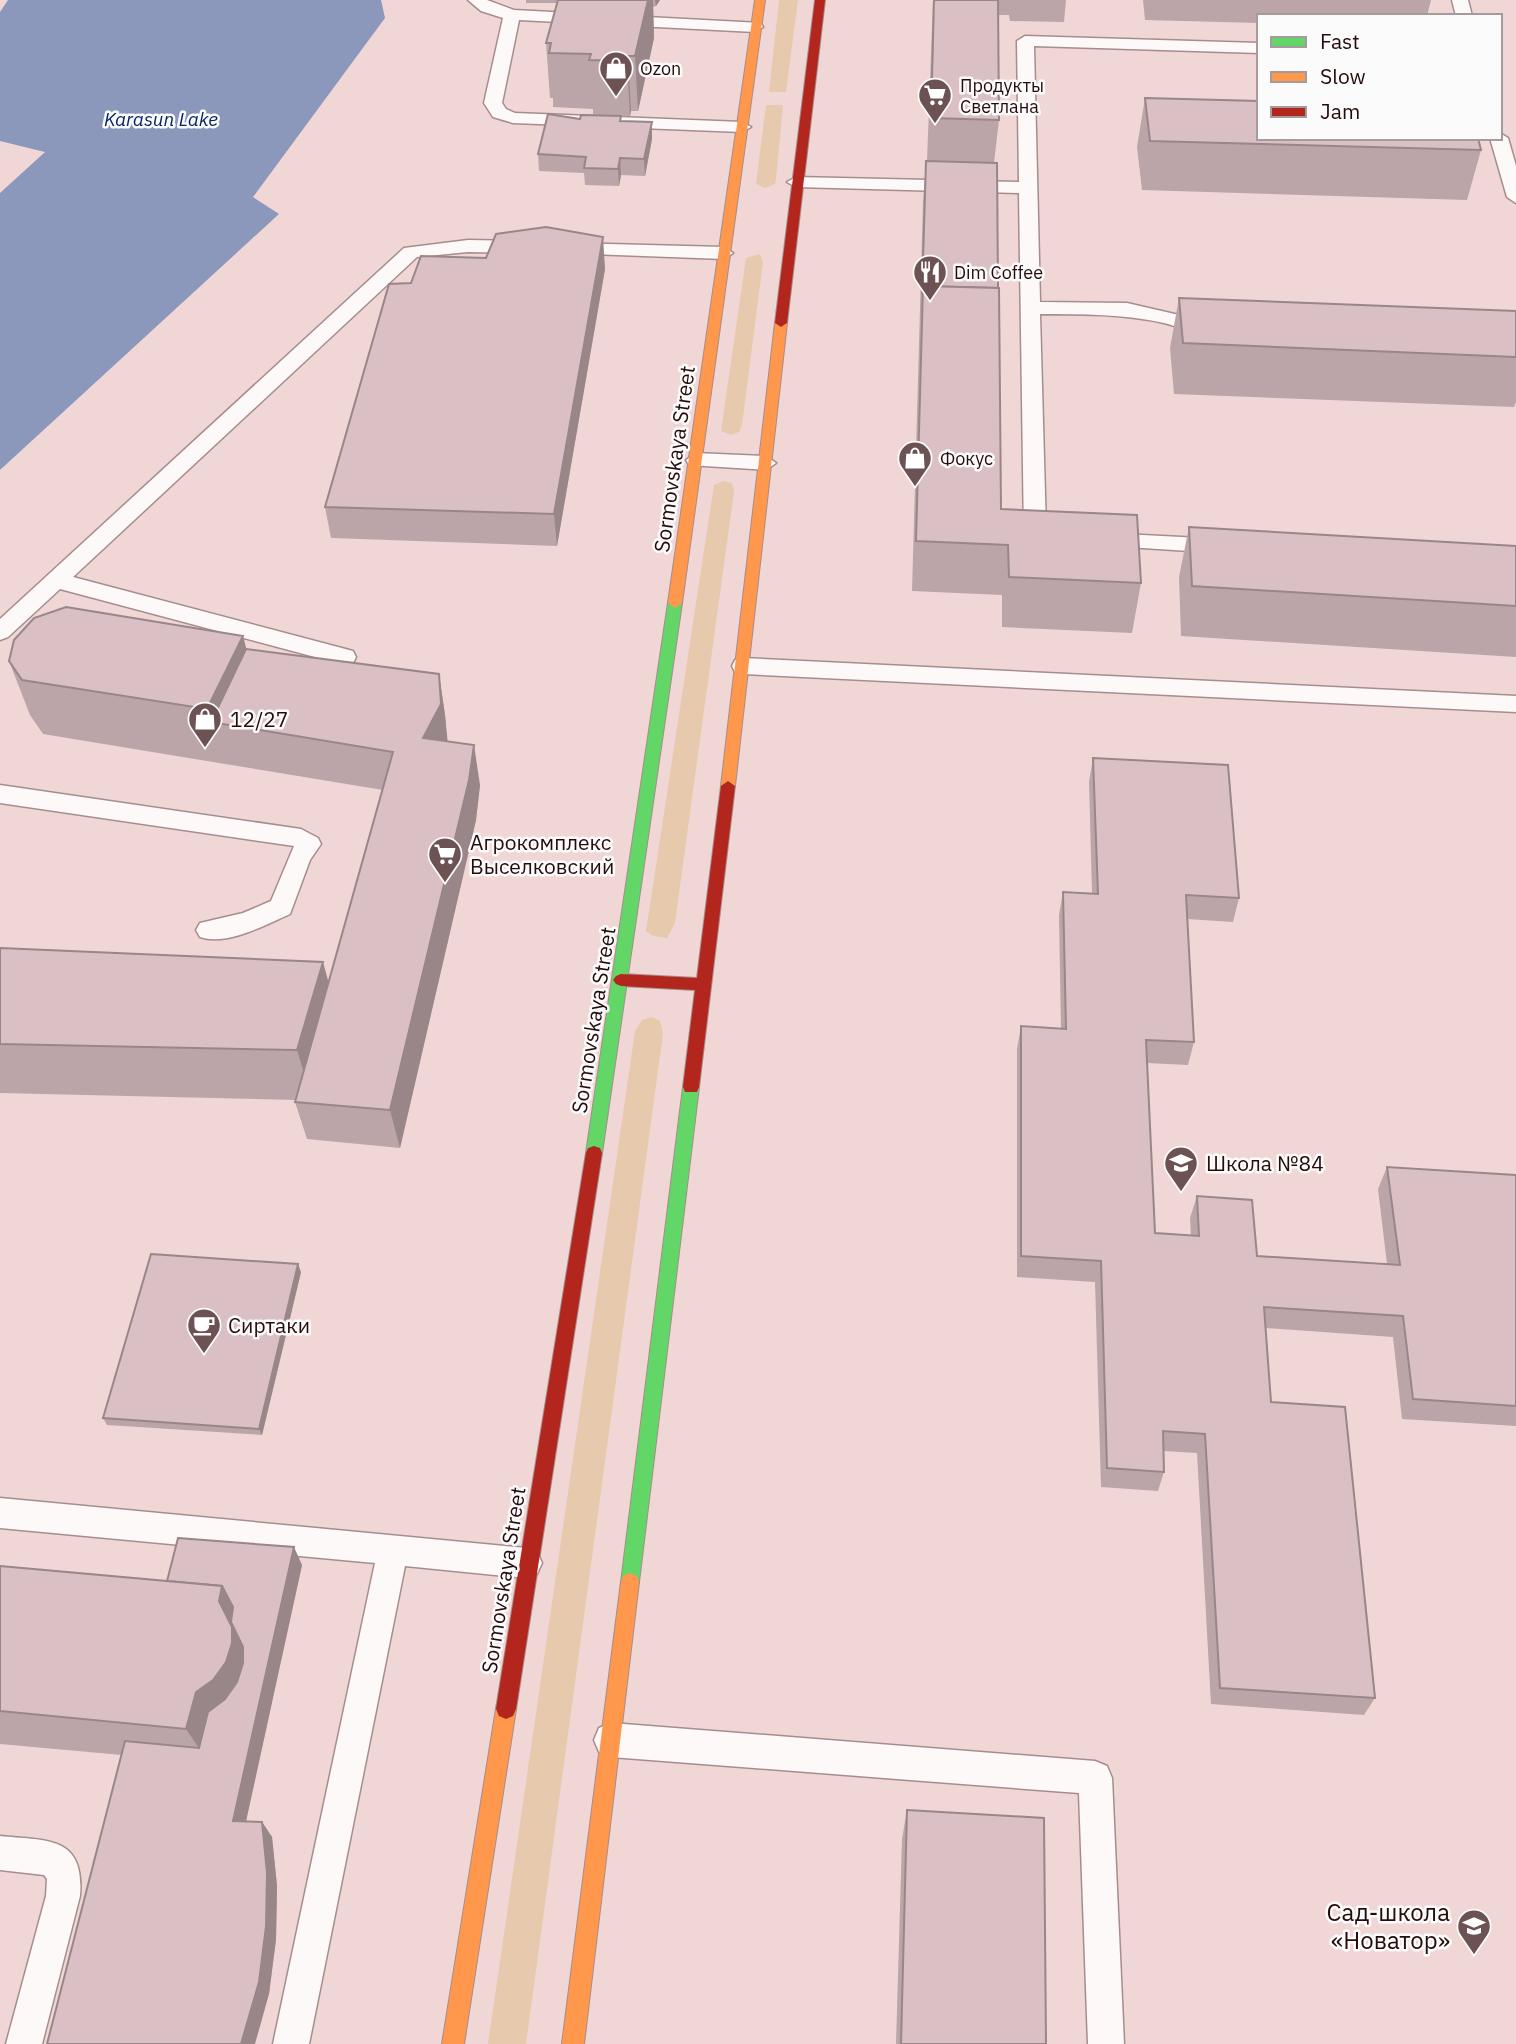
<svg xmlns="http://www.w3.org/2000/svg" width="1516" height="2044" viewBox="0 0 1516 2044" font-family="'IBM Plex Sans',sans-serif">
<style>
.green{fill:#e7caae}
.water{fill:#8c98bb}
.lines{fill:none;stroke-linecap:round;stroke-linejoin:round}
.lane-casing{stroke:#a68d8d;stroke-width:3}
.fast-casing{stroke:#a68d8d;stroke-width:2}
.slow-casing{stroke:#a68d8d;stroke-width:2}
.jam-casing{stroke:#a68d8d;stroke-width:2}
.lane{fill:#fdf9f9;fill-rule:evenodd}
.fast{fill:#63d668;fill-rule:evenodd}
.slow{fill:#ff974d;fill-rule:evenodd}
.jam{fill:#b3261e;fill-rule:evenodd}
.wall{fill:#bba5a9}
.shaded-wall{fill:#998689}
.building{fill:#dac0c4;stroke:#998689;stroke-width:2}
.labels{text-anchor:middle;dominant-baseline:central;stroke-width:5;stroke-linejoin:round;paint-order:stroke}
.far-poi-label{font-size:18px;fill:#260b0c;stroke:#fbfbfb;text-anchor:start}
.far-water-label{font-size:19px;font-style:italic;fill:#042764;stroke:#fbfbfb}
.street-label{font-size:21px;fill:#260b0c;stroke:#fbfbfb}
.poi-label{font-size:21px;fill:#260b0c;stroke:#fbfbfb;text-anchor:start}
.near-poi-label{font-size:24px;fill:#260b0c;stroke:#fbfbfb;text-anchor:end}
</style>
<rect width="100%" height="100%" fill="#f1d6d6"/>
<g class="green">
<polygon points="779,0 798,0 786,92 769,92"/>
<polygon points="766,105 783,105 776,179 775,184 765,188 756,184"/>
<polygon points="760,254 763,262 742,425 739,432 731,435 721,431 746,258"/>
<polygon points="724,481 732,483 734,491 675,923 667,938 653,936 646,931 714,485"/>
<polygon points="652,1017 660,1021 663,1034 526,2044 488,2044 635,1031 642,1020"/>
</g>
<polygon class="water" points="8,0 381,0 385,18 253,197 279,214 0,470 0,193 45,152 0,141 0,12"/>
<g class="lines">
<g class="lane-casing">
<g id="lane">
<polygon points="468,0 487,0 514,10 761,23 763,27 755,32 519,20 502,103 506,109 515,113 742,122 751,127 742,132 513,123 493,117 484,103 503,18 481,11"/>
<polygon points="1452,0 1468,0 1472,16 1456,16"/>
<path d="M1025 36 1259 43V53L1034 46 1040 302 1127 303 1192 318 1211 319 1221 325C1210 339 1179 327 1164 323 1123 314 1083 314 1040 314L1046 530 1056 537 1053 542H1027L1024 537 1019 193 796 187 787 182 796 177 1019 182 1017 41Z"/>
<polygon points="1500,133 1508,138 1516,166 1516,203 1507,197 1490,138 1500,138"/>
<polygon points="468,240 524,241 533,247 524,253 468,252 417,257 73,577 353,651 356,657 353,663 345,665 60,589 8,637 0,640 0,619 404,248"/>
<polygon points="570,243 724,247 733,253 724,259 563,253 561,249"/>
<polygon points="696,453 766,456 776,463 766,470 689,465 686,460"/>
<polygon points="1104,533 1220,539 1228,541 1231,546 1228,551 1220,553 1096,545 1093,540 1096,535"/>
<polygon points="743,658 1516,696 1516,712 743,674 735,672 732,666 735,660"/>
<path d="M0 785 301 829 318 838 321 844 310 860 290 914C265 925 228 946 200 937L196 930 200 923 243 913 271 901 294 846 0 803Z"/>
<polygon points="0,1498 526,1548 537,1552 542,1563 537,1574 526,1578 405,1566 309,2044 273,2044 375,1563 0,1528"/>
<polygon points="611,1723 1095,1761 1107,1766 1112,1778 1124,2044 1088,2044 1079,1793 611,1757 599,1752 594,1740 599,1728"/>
<path d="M0 1836C47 1841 85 1835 80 1896L42 2044H6L46 1896 47 1879 44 1875 0 1870Z"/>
</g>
</g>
<g class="fast-casing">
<g id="fast">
<polygon points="675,598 682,603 602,1153 600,1158 594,1160 588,1158 586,1153 668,603"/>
<polygon points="691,1080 697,1082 699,1087 639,1582 637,1588 630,1591 623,1588 621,1582 683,1087 685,1082"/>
</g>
</g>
<g class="slow-casing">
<g id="slow">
<polygon points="755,0 765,0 682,603 675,608 668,603"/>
<polygon points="781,319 787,323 735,786 728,791 721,786 775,323"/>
<polygon points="630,1573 637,1576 639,1582 584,2044 562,2044 621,1582 623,1576"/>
<polygon points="506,1699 513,1702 516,1709 464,2044 442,2044 496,1709 499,1702"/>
</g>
</g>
<g class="jam-casing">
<g id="jam">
<polygon points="815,0 825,0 787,323 781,327 775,323"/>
<polygon points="728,781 735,786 699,1087 697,1092 685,1092 683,1087 695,990 621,986 616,984 613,980 616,976 621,974 697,978 721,786"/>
<polygon points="594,1146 600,1148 602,1153 516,1709 513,1716 506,1719 499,1716 496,1709 586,1153 588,1148"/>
</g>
</g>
<use href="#lane" class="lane"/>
<use href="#fast" class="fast"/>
<use href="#slow" class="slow"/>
<use href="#jam" class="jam"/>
</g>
<g class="wall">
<polygon points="526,0 660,0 656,6 653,7 654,38 638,111 631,111 630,116 593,115 593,109 553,107 553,98 550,98 546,43 557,3 526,3"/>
<polygon points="933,0 1066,0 1064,22 1010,21 1009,15 998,15 999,120 994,163 998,288 1001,509 1141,583 1132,633 1002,627 1002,595 912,591 923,202 926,161 927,161"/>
<polygon points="1143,0 1431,0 1427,16 1259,16 1259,23 1145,20"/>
<polygon points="1145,98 1481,150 1467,200 1142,190 1137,147"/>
<polygon points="621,116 621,121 652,139 645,176 621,175 619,186 585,185 584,173 539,171 538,154 580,119"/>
<polygon points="605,269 557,546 331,538 325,507 411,283"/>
<polygon points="1179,298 1516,311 1516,402 1514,407 1174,394 1170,348"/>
<polygon points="1189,527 1516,546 1516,657 1181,636 1179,577"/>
<polygon points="246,649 439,674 445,715 447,741 480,785 476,820 400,1148 307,1139 295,1102 296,1100 0,1093 0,948 329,982 383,790 43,734 30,715 9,661"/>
<polygon points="1093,758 1239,898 1233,922 1187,919 1194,1042 1188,1065 1147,1063 1155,1233 1191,1236 1190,1218 1197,1196 1257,1256 1387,1264 1378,1189 1387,1167 1516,1175 1516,1426 1402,1419 1393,1337 1266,1328 1271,1402 1375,1698 1364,1715 1211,1704 1197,1453 1164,1451 1164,1472 1158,1491 1101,1487 1095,1282 1017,1277 1017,1049 1021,1026 1061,1029 1059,915 1063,892 1092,893 1089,782"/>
<polygon points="301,1272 262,1435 107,1425 103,1418"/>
<polygon points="302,1565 246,1821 262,1822 272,1837 277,1886 276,1939 269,1994 122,1755 0,1744 0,1566 167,1581"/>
<polygon points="907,1810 1046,2044 896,2044 902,1839"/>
</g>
<g class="shaded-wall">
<polygon points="648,0 653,0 654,38 638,111 635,56"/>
<polygon points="655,0 660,0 656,6"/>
<polygon points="628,56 631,111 630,116 627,61"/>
<polygon points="652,122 652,139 645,176 644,159"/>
<polygon points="620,158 621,175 619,186 618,169"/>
<polygon points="603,237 605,269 557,546 554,514"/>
<polygon points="243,636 257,690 211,722 207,709"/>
<polygon points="439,674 445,715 448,745 423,738"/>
<polygon points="474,745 480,785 476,820 400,1148 390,1110"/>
<polygon points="323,962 337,1013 312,1100 297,1050"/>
<polygon points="298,1264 301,1272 262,1435 259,1429"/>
<polygon points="294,1547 302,1565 243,1835 233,1821"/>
<polygon points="222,1586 243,1624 252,1664 209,1763 186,1729"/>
<polygon points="262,1822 272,1837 277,1886 276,1939 269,1994 255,2044 241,2044"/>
</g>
<g class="building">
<polygon points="558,0 648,0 635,56 628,56 627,61 589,60 591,54 549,53 551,43 546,43"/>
<polygon points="934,0 998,0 999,120 931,118"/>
<polygon points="1145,98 1259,101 1259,138 1478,138 1481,150 1150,141"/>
<polygon points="548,114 580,119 581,115 621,116 620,121 652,122 644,159 620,158 618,169 584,168 586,157 538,154"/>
<polygon points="926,161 997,163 998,288 923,286 922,294"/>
<polygon points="546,227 603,237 554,514 325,507 389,284 411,283 421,256 486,258 496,234"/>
<polygon points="923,286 999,288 1001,509 1137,515 1141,583 1009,577 1008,545 916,541"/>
<polygon points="1179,298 1516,311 1516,357 1183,343"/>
<polygon points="1189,527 1516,546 1516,606 1192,586"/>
<polygon points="66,607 243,636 207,709 22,680 9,661 14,640 34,618"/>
<polygon points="246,649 439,674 441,704 423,738 474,745 469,780 390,1110 295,1102 393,752 211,722"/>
<polygon points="1093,758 1228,765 1239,898 1186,895 1194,1042 1146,1040 1155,1233 1199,1236 1197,1196 1252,1200 1257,1256 1400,1265 1387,1167 1516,1175 1516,1406 1413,1399 1403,1316 1264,1307 1271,1402 1345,1407 1375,1698 1220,1688 1205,1434 1163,1431 1164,1472 1107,1468 1101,1261 1021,1256 1021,1026 1066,1029 1063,892 1098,894"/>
<polygon points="0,948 323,962 297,1050 0,1044"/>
<polygon points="151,1254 298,1264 259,1429 103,1418"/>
<polygon points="178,1538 294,1547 233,1821 262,1822 267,1873 266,1926 259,1982 241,2044 47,2044 125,1741 199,1748 208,1712 225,1699 237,1682 243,1663 243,1647 231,1622 233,1607 222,1586 167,1581"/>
<polygon points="0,1566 222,1586 219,1601 232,1627 232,1643 226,1662 213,1680 196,1692 186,1729 0,1711"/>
<polygon points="907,1810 1044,1818 1046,2044 901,2044"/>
</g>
<defs>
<g id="shop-pin" transform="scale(1.75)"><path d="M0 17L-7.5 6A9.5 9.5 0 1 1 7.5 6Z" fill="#6d5253" stroke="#fbfbfb"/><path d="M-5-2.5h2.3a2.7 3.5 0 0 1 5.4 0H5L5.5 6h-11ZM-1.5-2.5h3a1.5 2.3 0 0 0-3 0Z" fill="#fff"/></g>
<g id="supermarket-pin" transform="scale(1.75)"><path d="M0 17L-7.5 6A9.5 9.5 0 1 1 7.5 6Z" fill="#6d5253" stroke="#fbfbfb"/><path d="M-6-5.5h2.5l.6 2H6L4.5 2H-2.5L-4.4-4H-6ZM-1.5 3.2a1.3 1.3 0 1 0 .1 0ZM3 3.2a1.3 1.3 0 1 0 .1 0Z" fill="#fff"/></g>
<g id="restaurant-pin" transform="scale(1.75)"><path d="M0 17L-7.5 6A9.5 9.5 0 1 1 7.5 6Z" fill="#6d5253" stroke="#fbfbfb"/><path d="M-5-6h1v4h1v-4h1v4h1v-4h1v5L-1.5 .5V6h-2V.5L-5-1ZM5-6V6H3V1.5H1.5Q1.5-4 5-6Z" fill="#fff"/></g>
<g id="school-pin" transform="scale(1.75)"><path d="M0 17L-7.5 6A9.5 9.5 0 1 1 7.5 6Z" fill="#6d5253" stroke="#fbfbfb"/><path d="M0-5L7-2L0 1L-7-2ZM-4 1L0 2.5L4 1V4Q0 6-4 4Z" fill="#fff"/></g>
<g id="cafe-pin" transform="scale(1.75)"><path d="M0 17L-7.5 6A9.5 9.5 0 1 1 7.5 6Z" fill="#6d5253" stroke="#fbfbfb"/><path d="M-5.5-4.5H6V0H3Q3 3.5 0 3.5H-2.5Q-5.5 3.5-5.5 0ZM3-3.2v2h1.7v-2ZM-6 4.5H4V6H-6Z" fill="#fff"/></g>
</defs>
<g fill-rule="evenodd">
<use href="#shop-pin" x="616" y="68"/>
<use href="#supermarket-pin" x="935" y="95"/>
<use href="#restaurant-pin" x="930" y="272"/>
<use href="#shop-pin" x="915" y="458"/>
<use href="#shop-pin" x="205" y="719"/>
<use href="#supermarket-pin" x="445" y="854"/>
<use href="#school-pin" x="1181" y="1163"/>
<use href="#cafe-pin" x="204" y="1325"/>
<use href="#school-pin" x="1474" y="1926"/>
</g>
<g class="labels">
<g class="far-poi-label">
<text x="640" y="68">Ozon</text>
<text x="960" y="85">Продукты<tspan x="960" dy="21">Светлана</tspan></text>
<text x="954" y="272">Dim Coffee</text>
<text x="940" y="458">Фокус</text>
</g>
<g class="far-water-label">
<text x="161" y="119">Karasun Lake</text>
</g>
<g class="street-label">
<text transform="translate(674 459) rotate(-82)">Sormovskaya Street</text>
<text transform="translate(593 1020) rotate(-81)">Sormovskaya Street</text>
<text transform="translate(503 1580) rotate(-81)">Sormovskaya Street</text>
</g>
<g class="poi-label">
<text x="230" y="719">12/27</text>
<text x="470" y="842">Агрокомплекс<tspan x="470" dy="24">Выселковский</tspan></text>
<text x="1206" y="1163">Школа №84</text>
<text x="228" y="1325">Сиртаки</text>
</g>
<g class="near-poi-label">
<text x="1450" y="1912">Сад-школа<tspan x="1450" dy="28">«Новатор»</tspan></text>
</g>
</g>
<rect x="1257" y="14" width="245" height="126" fill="#fbfbfb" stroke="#a69b9b" stroke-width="2"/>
<rect x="1271" y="37" width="35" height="10" fill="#63d668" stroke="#a69b9b" stroke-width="2"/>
<text x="1320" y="49" font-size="21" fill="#260b0c">Fast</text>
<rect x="1271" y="72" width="35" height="10" fill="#ff974d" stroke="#a69b9b" stroke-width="2"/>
<text x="1320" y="84" font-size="21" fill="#260b0c">Slow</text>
<rect x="1271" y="107" width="35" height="10" fill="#b3261e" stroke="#a69b9b" stroke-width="2"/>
<text x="1320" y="119" font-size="21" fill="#260b0c">Jam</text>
</svg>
